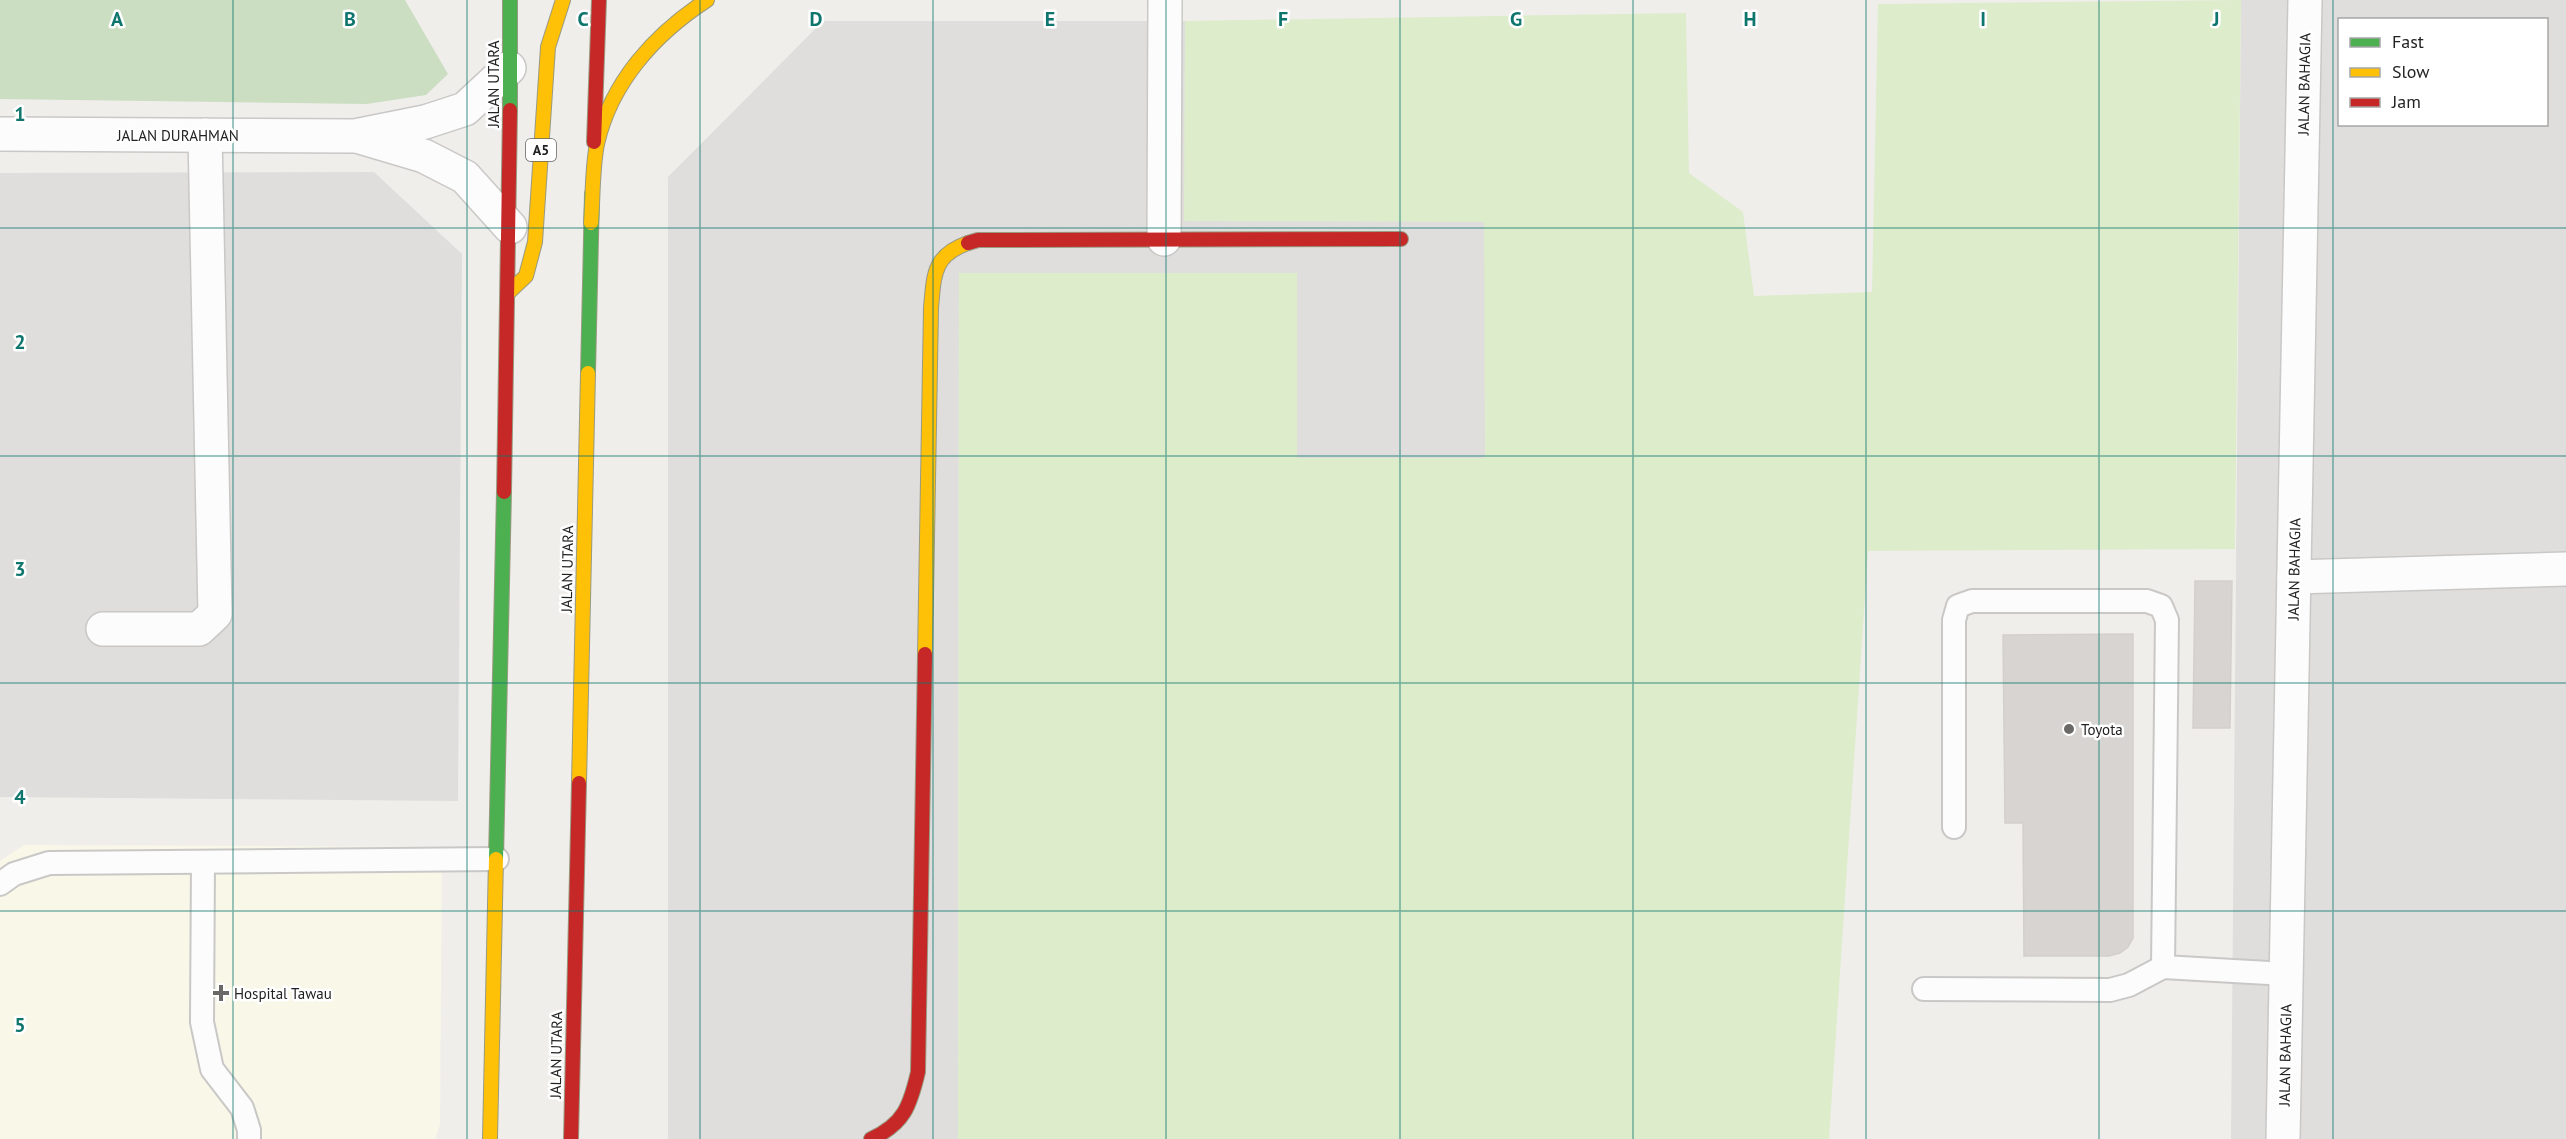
<svg xmlns="http://www.w3.org/2000/svg" width="2566" height="1139" viewBox="0 0 2566 1139" font-family="'PT Sans',sans-serif">
<style>
.residential{fill:#dfdedc;fill-rule:evenodd}
.education{fill:#f8f7e8}
.grass{fill:#ddeccb}
.forest{fill:#cbdec1}
.building{fill:#d7d4d2;stroke:#d3d0cc;stroke-width:1.5}
.lines{fill:none;stroke-linecap:round;stroke-linejoin:round}
.lane-casing{stroke:#c9c8c7;stroke-width:26}
.street-casing{stroke:#c9c8c7;stroke-width:36}
.fast-casing{stroke:#999a82;stroke-width:16}
.slow-casing{stroke:#999a82;stroke-width:16}
.jam-casing{stroke:#999a82;stroke-width:16}
.lane{stroke:#fdfcfc;stroke-width:22}
.street{stroke:#fdfcfc;stroke-width:33}
.fast{stroke:#4caf50;stroke-width:14}
.slow{stroke:#ffc107;stroke-width:14}
.jam{stroke:#c62828;stroke-width:14}
.grid{fill:none;stroke:#0f766e;stroke-width:1.5;stroke-opacity:0.55}
.poi-dot{fill:#6a6968;stroke:#fff;stroke-width:2}
.labels{text-anchor:middle;dominant-baseline:central;stroke-width:5;stroke-linejoin:round;paint-order:stroke}
.shield{fill:#fff;stroke:#646464;stroke-width:1.5}
.shield-label{font-size:14px;font-weight:bold;fill:#222}
.street-label{font-size:15px;fill:#222;stroke:#fff}
.poi-label{font-size:15px;fill:#222;stroke:#fff;text-anchor:start}
.grid-label{font-size:20px;text-anchor:middle;font-weight:bold;fill:#0f766e;stroke:#fff;stroke-width:5;stroke-linejoin:round;paint-order:stroke}
</style>
<rect width="100%" height="100%" fill="#f0eeeb"/>
<g class="residential">
<path d="M2241 0H2566V1139H2231ZM2340 20H2546V124H2340Z"/>
<polygon points="823,21 1185,21 1185,221 1485,221 1485,458 1297,458 1297,273 959,273 958,1139 668,1139 668,177"/>
<polygon points="374,172 462,254 458,801 0,797 0,173"/>
</g>
<polygon class="education" points="24,845 442,847 440,1125 435,1139 0,1139 0,861"/>
<polygon class="grass" points="2241,0 2235,549 1868,551 1829,1139 958,1139 959,273 1297,273 1297,458 1485,458 1484,222 1184,221 1185,21 1686,13 1689,173 1743,212 1754,296 1872,292 1878,4"/>
<polygon class="forest" points="0,0 405,0 448,74 426,95 367,104 0,99"/>
<g class="building">
<polygon points="2195,581 2232,581 2230,728 2193,728"/>
<polygon points="2133,634 2133,938 2128,947 2120,953 2109,956 2024,956 2023,823 2005,823 2003,635"/>
</g>
<g class="lines">
<g class="lane-casing">
<g id="lane">
<polyline points="1954,827 1954,620 1958,606 1972,601 2147,601 2161,606 2167,620 2163,967 2286,974"/>
<polyline points="203,863 202,1022 212,1069 242,1108 249,1130 249,1139"/>
<polyline points="0,884 14,874 49,863 497,859"/>
<polyline points="1924,989 2110,990 2129,985 2163,967"/>
</g>
</g>
<g class="street-casing">
<g id="street">
<polyline points="0,134 355,136 425,122 465,109 509,68"/>
<polyline points="360,137 424,156 465,177 510,227"/>
<polyline points="1164,239 1165,0"/>
<polyline points="2294,577 2566,569"/>
<polyline points="103,629 199,629 215,614 205,135"/>
<polyline points="2283,1139 2305,0"/>
</g>
</g>
<g class="fast-casing">
<g id="fast">
<polyline points="510,0 510,110"/>
<polyline points="588,373 592,194"/>
<polyline points="496,859 504,492"/>
</g>
</g>
<g class="slow-casing">
<g id="slow">
<path d="M591 223C593 197 592 170 597 144 611 82 655 34 707 0"/>
<polyline points="508,293 526,276 535,242 548,47 563,0"/>
<path d="M925 654 931 308C934 275 933 255 968 243"/>
<polyline points="579,783 588,373"/>
<polyline points="490,1139 496,859"/>
</g>
</g>
<g class="jam-casing">
<g id="jam">
<polyline points="594,142 599,0"/>
<polyline points="968,243 978,240 1401,239"/>
<polyline points="504,492 510,110"/>
<polyline points="571,1139 579,783"/>
<path d="M871 1139C904 1124 910 1106 918 1072L925 654"/>
</g>
</g>
<use href="#lane" class="lane"/>
<use href="#street" class="street"/>
<use href="#fast" class="fast"/>
<use href="#slow" class="slow"/>
<use href="#jam" class="jam"/>
</g>
<path class="grid" d="M233 0V1139M467 0V1139M700 0V1139M933 0V1139M1166 0V1139M1400 0V1139M1633 0V1139M1866 0V1139M2099 0V1139M2333 0V1139M0 228H2566M0 456H2566M0 683H2566M0 911H2566"/>
<g class="poi-dot">
<circle cx="2069" cy="729" r="6"/>
<path d="M218 984h6v6h6v6h-6v6h-6v-6h-6v-6h6z"/>
</g>
<g class="labels">
<rect class="shield" x="526" y="139" width="30" height="22" rx="4.5"/>
<g class="shield-label">
<text x="541" y="150">A5</text>
</g>
<g class="street-label">
<text transform="translate(493 84) rotate(-90)">JALAN UTARA</text>
<text transform="translate(2304 84) rotate(-89)">JALAN BAHAGIA</text>
<text x="178" y="135">JALAN DURAHMAN</text>
<text transform="translate(567 569) rotate(-89)">JALAN UTARA</text>
<text transform="translate(2294 569) rotate(-89)">JALAN BAHAGIA</text>
<text transform="translate(556 1055) rotate(-89)">JALAN UTARA</text>
<text transform="translate(2285 1055) rotate(-89)">JALAN BAHAGIA</text>
</g>
<g class="poi-label">
<text x="2081" y="729">Toyota</text>
<text x="234" y="993">Hospital Tawau</text>
</g>
</g>
<g class="grid-label">
<text x="117" y="26">A</text>
<text x="350" y="26">B</text>
<text x="583" y="26">C</text>
<text x="816" y="26">D</text>
<text x="1050" y="26">E</text>
<text x="1283" y="26">F</text>
<text x="1516" y="26">G</text>
<text x="1750" y="26">H</text>
<text x="1983" y="26">I</text>
<text x="2216" y="26">J</text>
<text x="20" y="121">1</text>
<text x="20" y="349">2</text>
<text x="20" y="576">3</text>
<text x="20" y="804">4</text>
<text x="20" y="1032">5</text>
</g>
<rect x="2338" y="18" width="210" height="108" fill="#ffffff" stroke="#a7a7a7" stroke-width="1.5"/>
<rect x="2350" y="38" width="30" height="9" fill="#4caf50" stroke="#a7a7a7" stroke-width="1.5"/>
<text x="2392" y="48" font-size="18" fill="#222222">Fast</text>
<rect x="2350" y="68" width="30" height="9" fill="#ffc107" stroke="#a7a7a7" stroke-width="1.5"/>
<text x="2392" y="78" font-size="18" fill="#222222">Slow</text>
<rect x="2350" y="98" width="30" height="9" fill="#c62828" stroke="#a7a7a7" stroke-width="1.5"/>
<text x="2392" y="108" font-size="18" fill="#222222">Jam</text>
</svg>
